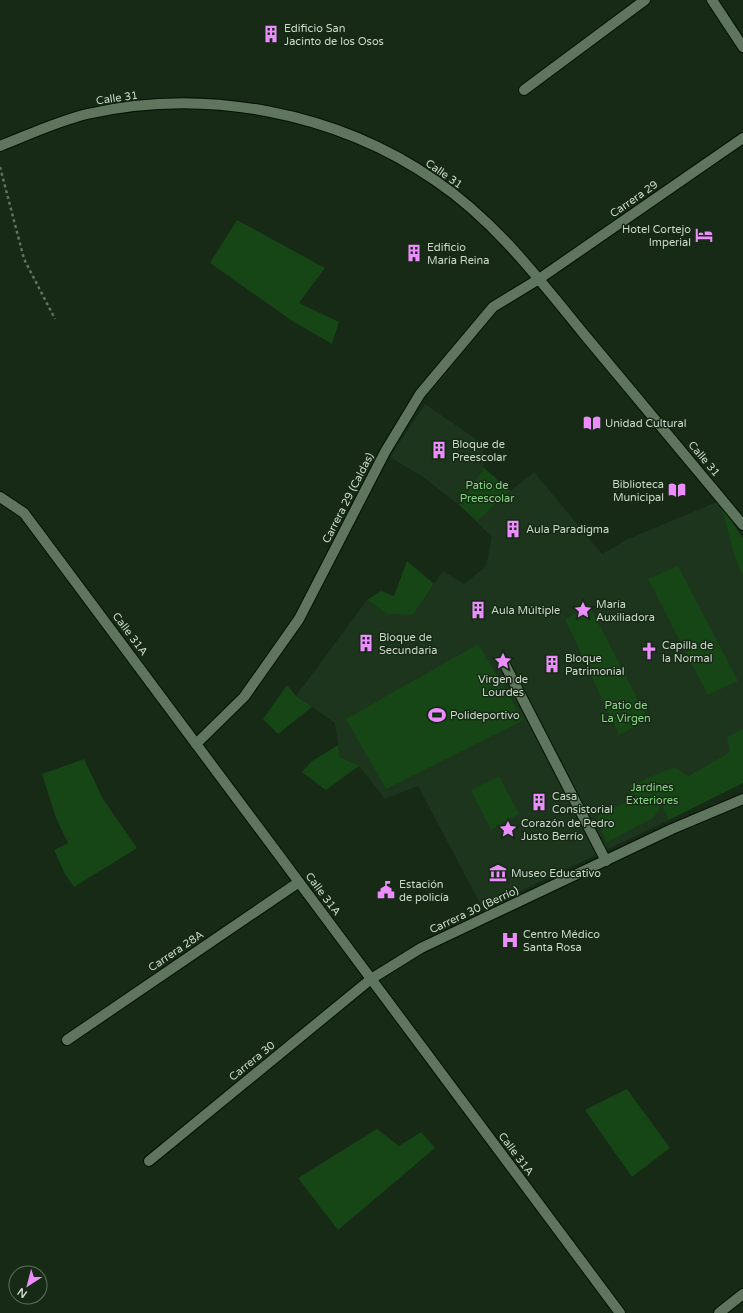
<svg xmlns="http://www.w3.org/2000/svg" width="743" height="1313" viewBox="0 0 743 1313" font-family="'Varela Round',sans-serif">
<style>
.built{fill:#1d351c}
.green{fill:#164516}
.lines{fill:none;stroke-linecap:round;stroke-linejoin:round}
.street-casing{stroke:#021202;stroke-width:12}
.secondary-casing{stroke:#021202;stroke-width:12}
.path{stroke:#617260;stroke-width:2.5;stroke-dasharray:3 3;stroke-linecap:butt}
.street{stroke:#5f755d;stroke-width:10}
.secondary{stroke:#5f755d;stroke-width:10}
.labels{text-anchor:middle;dominant-baseline:central;stroke-width:3;stroke-linejoin:round;paint-order:stroke}
.poi-label{font-size:11px;fill:#cbd8ca;stroke:#162a15;text-anchor:start}
.street-label{font-size:11px;fill:#cbd8ca;stroke:#162a15}
.park-label{font-size:11px;fill:#88d684;stroke:#162a15}
</style>
<rect width="100%" height="100%" fill="#162a15"/>
<polygon class="built" points="425,404 483,444 484,468 510,491 534,472 602,554 628,539 719,501 726,522 743,550 743,767 663,805 669,820 483,909 418,786 385,799 359,766 340,757 335,723 296,696 367,600 387,614 413,615 443,571 464,584 486,566 492,537 459,505 423,477 390,457"/>
<g class="green">
<polygon points="237,220 325,268 299,303 339,322 332,344 292,321 210,263"/>
<polygon points="484,468 510,491 477,521 459,505"/>
<path d="M719 501 743 539V576C731 552 728 526 719 501Z"/>
<polygon points="407,561 434,584 413,615 387,614 367,600 381,591 394,596"/>
<polygon points="678,566 738,681 708,695 648,579"/>
<polygon points="590,607 648,719 619,735 565,619"/>
<polygon points="478,644 524,720 386,789 346,719"/>
<polygon points="287,685 296,696 312,707 278,734 263,719"/>
<polygon points="743,729 743,783 669,820 662,805 653,818 606,843 597,816 636,797 629,786 674,767 689,776 730,752 727,737"/>
<polygon points="338,745 340,757 359,766 326,790 302,772 312,761"/>
<polygon points="84,759 103,799 137,848 74,887 65,874 54,850 68,843 56,818 42,774"/>
<polygon points="499,776 519,814 491,830 471,790"/>
<polygon points="627,1089 670,1148 632,1177 585,1110"/>
<polygon points="377,1129 399,1146 421,1132 435,1148 338,1230 298,1178"/>
</g>
<g class="lines">
<g class="street-casing">
<g id="street">
<polyline points="712,0 743,47"/>
<polyline points="524,90 645,0"/>
<polyline points="0,497 24,513 620,1313"/>
<polyline points="503,661 606,861"/>
<polyline points="196,744 244,697 299,619 385,452 420,394 493,307 539,279 743,138"/>
<polyline points="67,1040 299,882"/>
<polyline points="149,1161 371,979 421,948 672,829 743,799"/>
<polyline points="719,1313 743,1294"/>
</g>
</g>
<g class="secondary-casing">
<path id="secondary" d="M0 146C28 135 58 121 87 114 205 87 337 112 436 181 495 221 539 279 583 333 637 397 690 461 743 525"/>
</g>
<polyline class="path" points="0,167 24,259 55,319"/>
<use href="#street" class="street"/>
<use href="#secondary" class="secondary"/>
</g>
<defs>
<g id="building-bare" transform="scale(1.38)"><path d="M-4-6H4V6H1V3H-1V6H-4ZM-2.5-4.3h1.7v1.8h-1.7ZM.8-4.3h1.7v1.8H.8ZM-2.5-1h1.7V.8h-1.7ZM.8-1h1.7V.8H.8Z" fill="#eb8dfc" stroke="#162a15" stroke-width="2.5" paint-order="stroke"/></g>
<g id="hotel-bare" transform="scale(1.38)"><path d="M-6-4.5h1.5V1H6V5H4.5V3h-9V5H-6ZM-4 0a1.8 1.8 0 1 1 3.6 0ZM.5 0V-2.5h3Q6-2.5 6 0Z" fill="#eb8dfc" stroke="#162a15" stroke-width="2.5" paint-order="stroke"/></g>
<g id="library-bare" transform="scale(1.38)"><path d="M-6-4Q-3-5.5-.7-3.5V5Q-3 3-6 4ZM6-4Q3-5.5 .7-3.5V5Q3 3 6 4Z" fill="#eb8dfc" stroke="#162a15" stroke-width="2.5" paint-order="stroke"/></g>
<g id="sight-bare" transform="scale(1.38)"><path d="M0-6L1.8-2.2L6-1.7L2.9 1.2L3.7 5.4L0 3.3L-3.7 5.4L-2.9 1.2L-6-1.7L-1.8-2.2Z" fill="#eb8dfc" stroke="#162a15" stroke-width="2.5" paint-order="stroke"/></g>
<g id="church-bare" transform="scale(1.38)"><path d="M-1.2-6h2.4v3.5h3.3v2.4h-3.3V6h-2.4V-.1h-3.3v-2.4h3.3Z" fill="#eb8dfc" stroke="#162a15" stroke-width="2.5" paint-order="stroke"/></g>
<g id="stadium-bare" transform="scale(1.38)"><path d="M0-5a6.5 5 0 1 0 0 10a6.5 5 0 1 0 0-10ZM-3.5-1.8h7v3.6h-7Z" fill="#eb8dfc" stroke="#162a15" stroke-width="2.5" paint-order="stroke"/></g>
<g id="museum-bare" transform="scale(1.38)"><path d="M0-6L6-3V-2H-6V-3ZM-5-1h2V3h-2ZM-1-1h2V3h-2ZM3-1h2V3H3ZM-6 4H6V6H-6Z" fill="#eb8dfc" stroke="#162a15" stroke-width="2.5" paint-order="stroke"/></g>
<g id="civic-bare" transform="scale(1.38)"><path d="M-.6-6.5H3V-4.5H.6V-3L4-1V1h2V6H-6V1h2V-1L-.6-3ZM-1.2 2.5V6h2.4V2.5Z" fill="#eb8dfc" stroke="#162a15" stroke-width="2.5" paint-order="stroke"/></g>
<g id="hospital-bare" transform="scale(1.38)"><path d="M-5-5h3v3.5h4V-5h3V5h-3V1.5h-4V5h-3Z" fill="#eb8dfc" stroke="#162a15" stroke-width="2.5" paint-order="stroke"/></g>
</defs>
<g fill-rule="evenodd">
<use href="#building-bare" x="271" y="34"/>
<use href="#hotel-bare" x="704" y="235"/>
<use href="#building-bare" x="414" y="253"/>
<use href="#library-bare" x="592" y="423"/>
<use href="#building-bare" x="439" y="450"/>
<use href="#library-bare" x="677" y="490"/>
<use href="#building-bare" x="513" y="529"/>
<use href="#building-bare" x="478" y="610"/>
<use href="#sight-bare" x="583" y="610"/>
<use href="#building-bare" x="366" y="643"/>
<use href="#church-bare" x="649" y="651"/>
<use href="#sight-bare" x="503" y="661"/>
<use href="#building-bare" x="552" y="664"/>
<use href="#stadium-bare" x="437" y="715"/>
<use href="#building-bare" x="539" y="802"/>
<use href="#sight-bare" x="508" y="829"/>
<use href="#museum-bare" x="498" y="873"/>
<use href="#civic-bare" x="386" y="890"/>
<use href="#hospital-bare" x="510" y="940"/>
</g>
<g class="labels">
<g class="poi-label">
<text x="284" y="28">Edificio San<tspan x="284" dy="13">Jacinto de los Osos</tspan></text>
<text x="691" y="229" text-anchor="end">Hotel Cortejo<tspan x="691" dy="13">Imperial</tspan></text>
<text x="427" y="247">Edificio<tspan x="427" dy="13">María Reina</tspan></text>
<text x="605" y="423">Unidad Cultural</text>
<text x="452" y="444">Bloque de<tspan x="452" dy="13">Preescolar</tspan></text>
<text x="664" y="484" text-anchor="end">Biblioteca<tspan x="664" dy="13">Municipal</tspan></text>
<text x="526" y="529">Aula Paradigma</text>
<text x="596" y="604">María<tspan x="596" dy="13">Auxiliadora</tspan></text>
<text x="491" y="610">Aula Múltiple</text>
<text x="379" y="637">Bloque de<tspan x="379" dy="13">Secundaria</tspan></text>
<text x="662" y="645">Capilla de<tspan x="662" dy="13">la Normal</tspan></text>
<text x="565" y="658">Bloque<tspan x="565" dy="13">Patrimonial</tspan></text>
<text x="503" y="679" text-anchor="middle">Virgen de<tspan x="503" dy="13">Lourdes</tspan></text>
<text x="450" y="715">Polideportivo</text>
<text x="552" y="796">Casa<tspan x="552" dy="13">Consistorial</tspan></text>
<text x="521" y="823">Corazón de Pedro<tspan x="521" dy="13">Justo Berrío</tspan></text>
<text x="511" y="873">Museo Educativo</text>
<text x="399" y="884">Estación<tspan x="399" dy="13">de policía</tspan></text>
<text x="523" y="934">Centro Médico<tspan x="523" dy="13">Santa Rosa</tspan></text>
</g>
<g class="street-label">
<text transform="translate(117 98) rotate(-8)">Calle 31</text>
<text transform="translate(444 174) rotate(35)">Calle 31</text>
<text transform="translate(634 199) rotate(-35)">Carrera 29</text>
<text transform="translate(704 459) rotate(50)">Calle 31</text>
<text transform="translate(348 498) rotate(-63)">Carrera 29 (Caldas)</text>
<text transform="translate(130 634) rotate(53)">Calle 31A</text>
<text transform="translate(323 894) rotate(53)">Calle 31A</text>
<text transform="translate(474 910) rotate(-25)">Carrera 30 (Berrío)</text>
<text transform="translate(176 951) rotate(-34)">Carrera 28A</text>
<text transform="translate(252 1061) rotate(-39)">Carrera 30</text>
<text transform="translate(516 1154) rotate(53)">Calle 31A</text>
</g>
<g class="park-label">
<text x="487" y="485">Patio de<tspan x="487" dy="13">Preescolar</tspan></text>
<text x="626" y="705">Patio de<tspan x="626" dy="13">La Virgen</tspan></text>
<text x="652" y="787">Jardines<tspan x="652" dy="13">Exteriores</tspan></text>
</g>
</g>
<g transform="translate(28 1285) rotate(216)"><circle r="19" fill="#162a15" stroke="#5e705d"/>
<path d="M0-3L7 15L0 10L-7 15Z" fill="#eb8dfc"/>
<text y="-6" font-size="11" font-weight="bold" text-anchor="middle" fill="#cbd8ca">N</text>
</g>
</svg>
